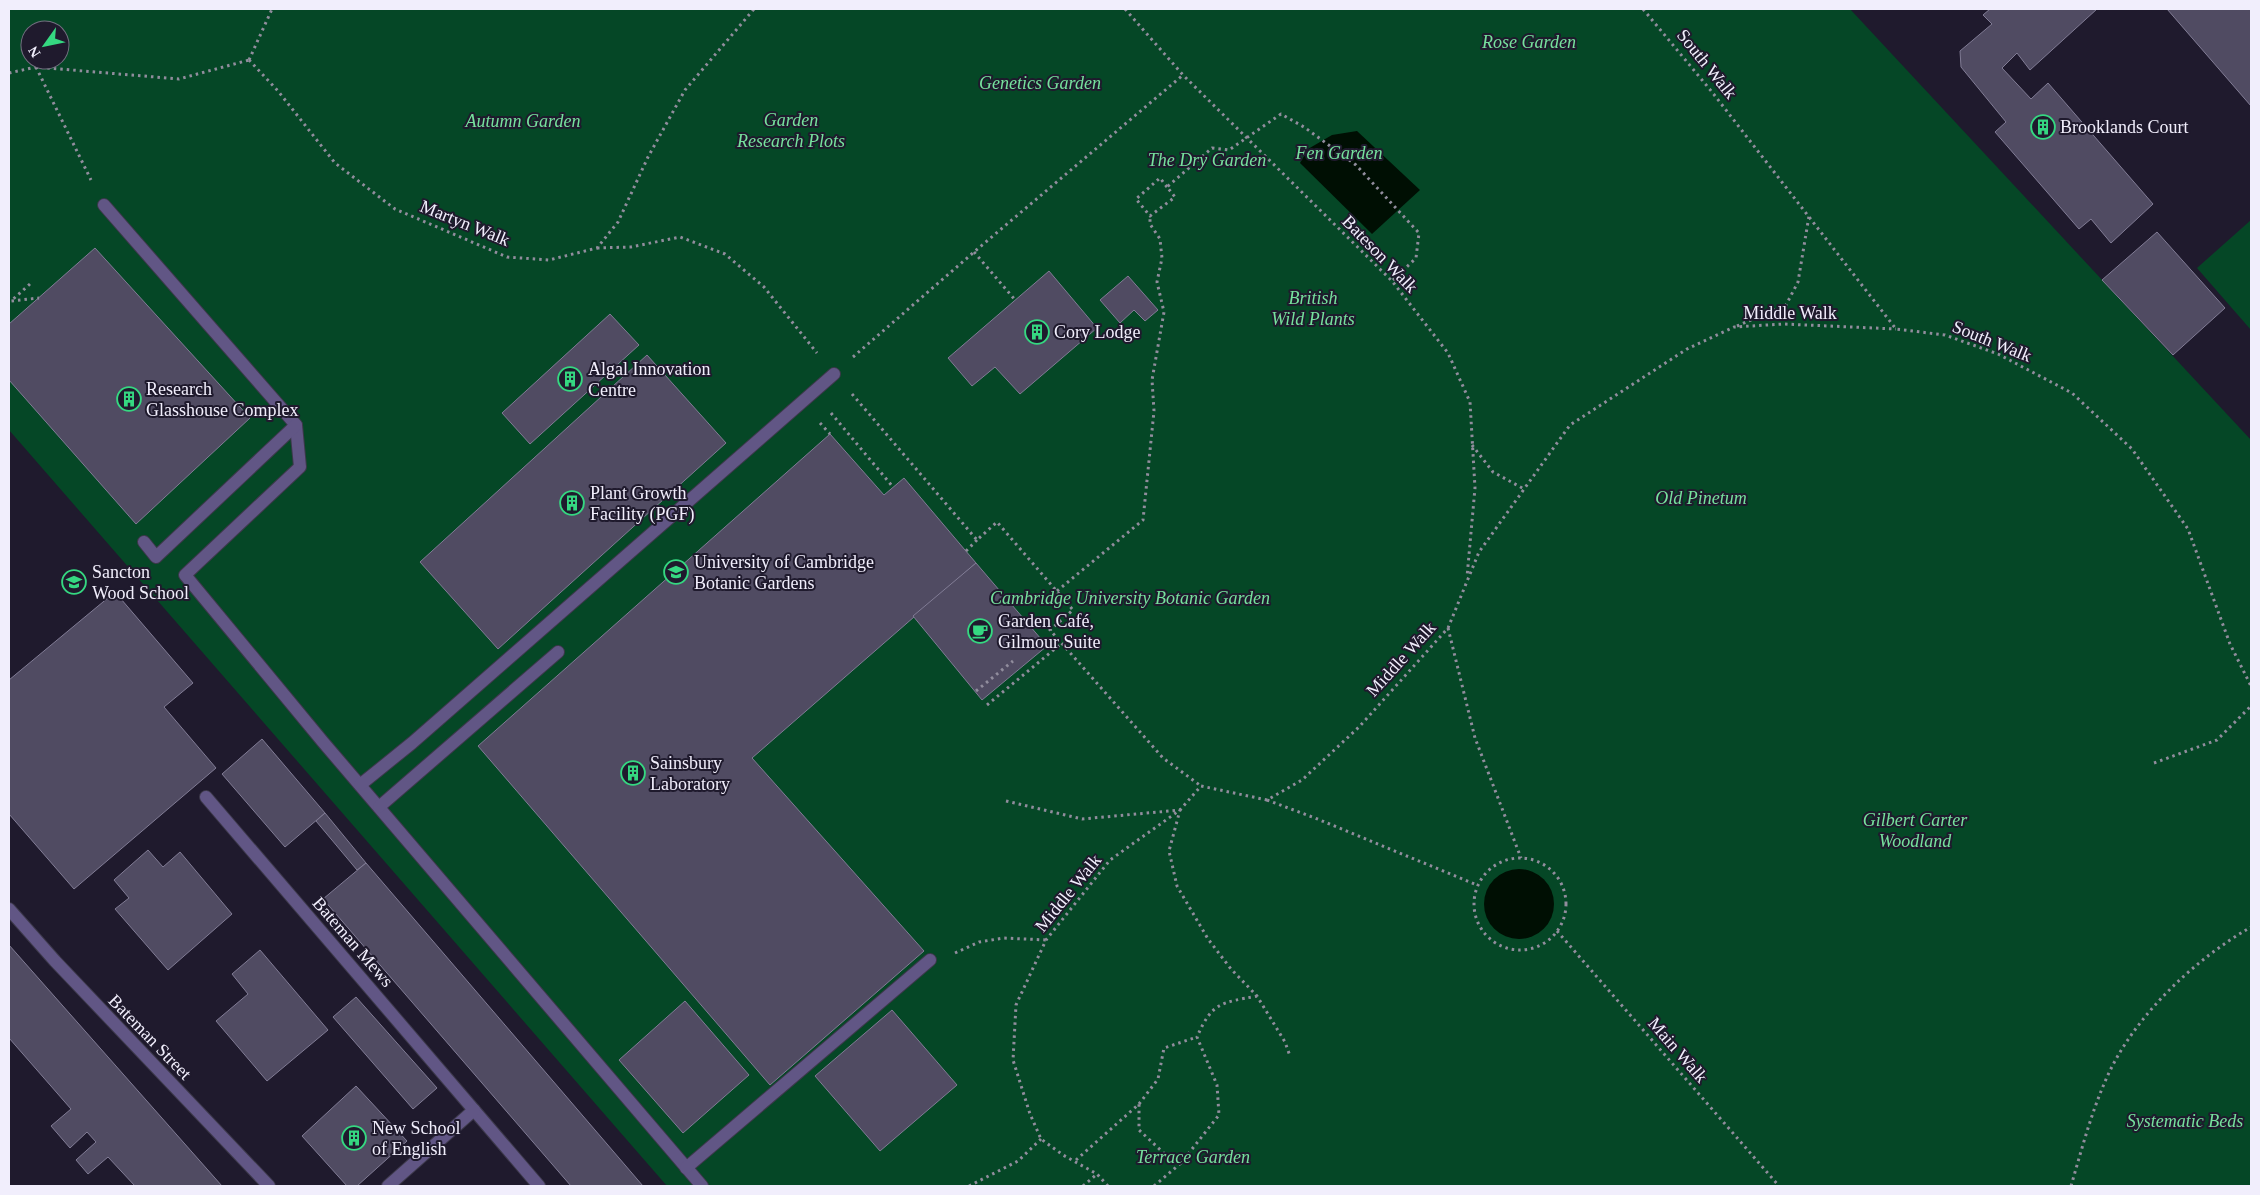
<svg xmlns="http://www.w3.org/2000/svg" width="2260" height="1195" viewBox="0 0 2260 1195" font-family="Georgia,serif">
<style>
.green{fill:#054726;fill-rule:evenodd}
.water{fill:#000f03}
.building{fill:#504b62;stroke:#817c95}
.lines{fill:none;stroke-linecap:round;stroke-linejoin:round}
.service-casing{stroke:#3c384a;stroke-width:14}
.minor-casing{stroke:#3c384a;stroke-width:14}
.path{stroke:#918d9d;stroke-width:3;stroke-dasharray:2.5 4;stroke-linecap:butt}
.service{stroke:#615685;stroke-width:12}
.minor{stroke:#615685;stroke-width:12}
.labels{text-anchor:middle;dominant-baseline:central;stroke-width:4;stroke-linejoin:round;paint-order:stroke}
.park-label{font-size:18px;font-style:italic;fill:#76e19d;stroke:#1f1a2d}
.street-label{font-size:18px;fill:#f1eefc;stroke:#1f1a2d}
.poi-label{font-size:18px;fill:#f1eefc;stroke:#1f1a2d;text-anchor:start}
</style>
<rect width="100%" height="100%" fill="#1f1a2d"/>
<g class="green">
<path d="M9 9H1850L2251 440V1186H667L9 430ZM30 30H60V60H30Z"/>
<polygon points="2251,220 2251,330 2197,268"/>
</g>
<g class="water">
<polygon points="1357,131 1420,190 1372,234 1300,163 1308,149 1332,135"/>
<circle cx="1519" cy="904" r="35"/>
</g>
<g class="building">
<polygon points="1990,9 2097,9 2030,70 2017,53 2002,68 2031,99 2048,83 2153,204 2111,243 2091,219 2079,229 1995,132 2006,122 1961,67 1960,51 1992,24 1983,15"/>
<polygon points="2167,9 2251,9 2251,106"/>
<polygon points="2157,232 2225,308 2173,355 2102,280"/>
<polygon points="95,248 250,418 136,524 9,380 9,324"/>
<polygon points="1049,271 1097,328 1020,394 995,367 972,386 948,358"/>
<polygon points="1128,276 1158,310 1145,321 1134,310 1120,323 1100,300"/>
<polygon points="610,314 639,345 530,444 502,413"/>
<polygon points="647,355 726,443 498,649 420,562"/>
<polygon points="830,434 884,495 904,478 976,563 752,758 924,951 770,1085 478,746"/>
<polygon points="976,563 1047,646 982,700 913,616"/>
<polygon points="115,592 193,683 164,707 216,768 74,889 9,814 9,680"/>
<polygon points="262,739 325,813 285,847 222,774"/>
<polygon points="325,813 366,863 357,870 316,821"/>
<polygon points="148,850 163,867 180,852 232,914 168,970 115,909 129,898 114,880"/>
<polygon points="366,863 643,1186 571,1186 323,899"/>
<polygon points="9,945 222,1186 135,1186 108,1157 88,1174 76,1160 96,1142 87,1132 70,1148 51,1126 71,1109 9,1038"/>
<polygon points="260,950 328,1030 267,1081 216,1021 248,994 232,974"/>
<polygon points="356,997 437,1088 413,1109 333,1017"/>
<polygon points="685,1001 749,1075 683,1133 619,1060"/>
<polygon points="892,1010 957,1085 880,1151 815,1076"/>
<polygon points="356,1086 407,1141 357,1186 347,1186 302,1136"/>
</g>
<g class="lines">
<g class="service-casing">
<g id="service">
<polyline points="104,205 296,425 300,467 185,575 323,742 702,1186"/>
<polyline points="144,542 156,557 296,425"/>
<polyline points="360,785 412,743 834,374"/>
<polyline points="379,807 558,652"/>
<polyline points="686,1168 930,960"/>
</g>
</g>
<g class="minor-casing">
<g id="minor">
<polyline points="206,797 539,1186"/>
<polyline points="9,909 55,961 269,1186"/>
<polyline points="388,1186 474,1110"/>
</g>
</g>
<g class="path">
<polyline points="1125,9 1183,75 1392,281 1448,353 1470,402 1475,488 1467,577"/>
<polyline points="1643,9 1712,92 1896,329 1945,335 1998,354 2072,393 2132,449 2188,529 2230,644 2251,686"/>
<polyline points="249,60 278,91 335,163 395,209 507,257 549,260 597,248 618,222 648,157 685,90 754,9"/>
<polyline points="249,60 272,9"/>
<polyline points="36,67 91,180"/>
<polyline points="9,73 36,67 179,79 249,60"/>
<polyline points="1167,187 1160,178 1136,199 1150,216 1175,197 1167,187 1212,148 1229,150 1281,114 1304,127 1356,165 1419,233 1416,258 1392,281"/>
<polyline points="597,248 631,247 680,237 725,254 764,287 817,353"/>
<polyline points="974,252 1016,301"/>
<polyline points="30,284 11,301 39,298"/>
<polyline points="1737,326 1786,305 1798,282 1809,216"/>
<polyline points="853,357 974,252 1183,75"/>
<polyline points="852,394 977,540 997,522 1073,610 1050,630 1057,638 1163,758 1201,786"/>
<polyline points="831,413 893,487"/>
<polyline points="820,423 830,434"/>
<polyline points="1472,445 1493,472 1524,489"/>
<polyline points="966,551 977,540"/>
<polyline points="1057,591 1143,520 1154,411 1152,380 1164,312 1157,282 1162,258 1161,249 1160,239 1150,224 1150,216"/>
<polyline points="1448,628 1475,738 1521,858"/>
<polyline points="976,691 1013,661"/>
<polyline points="987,705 1062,643"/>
<polyline points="2154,763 2217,740 2251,706"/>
<polyline points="1267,800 1315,818 1477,885"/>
<polyline points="1006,801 1082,819 1180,810 1169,851 1177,886 1208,939 1231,969 1257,996 1285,1042 1290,1056"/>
<circle cx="1520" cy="904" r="46"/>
<polyline points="1557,931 1779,1186"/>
<polyline points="955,953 979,942 1004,938 1046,940"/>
<polyline points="1139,1104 1158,1079 1164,1048 1197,1037"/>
<path d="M1076 1160 1139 1104V1130L1167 1156 1181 1163 1219 1115 1217 1085 1197 1037C1212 1002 1221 1003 1257 996"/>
<polyline points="969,1186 1018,1161 1041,1139"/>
<polyline points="1083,1186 1097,1174"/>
<polyline points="1108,1186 1097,1174 1063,1155 1041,1139 1030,1114 1013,1060 1016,1005 1046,940 1110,860 1180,810 1201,786 1267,800 1302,780 1359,727 1448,628 1479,552 1570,425 1687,349 1734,327 1784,324 1896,329"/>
<polyline points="1154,1186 1181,1163"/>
<path d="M2071 1186C2081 1152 2090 1117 2104 1084 2130 1020 2192 961 2251 927"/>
</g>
<use href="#service" class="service"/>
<use href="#minor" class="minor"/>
</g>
<defs>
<g id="building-ring" transform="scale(1.25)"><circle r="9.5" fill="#1f1a2d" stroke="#35d881" stroke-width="1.5"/><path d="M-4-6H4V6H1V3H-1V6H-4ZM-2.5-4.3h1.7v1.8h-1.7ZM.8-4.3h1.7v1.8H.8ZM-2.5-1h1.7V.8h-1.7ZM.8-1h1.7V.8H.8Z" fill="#35d881"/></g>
<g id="university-ring" transform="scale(1.25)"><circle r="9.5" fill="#1f1a2d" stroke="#35d881" stroke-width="1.5"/><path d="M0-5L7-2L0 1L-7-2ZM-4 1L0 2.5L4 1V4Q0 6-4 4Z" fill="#35d881"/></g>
<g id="school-ring" transform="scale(1.25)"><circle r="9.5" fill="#1f1a2d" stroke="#35d881" stroke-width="1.5"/><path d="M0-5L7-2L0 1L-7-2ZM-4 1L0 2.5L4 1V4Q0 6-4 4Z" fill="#35d881"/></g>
<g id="cafe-ring" transform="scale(1.25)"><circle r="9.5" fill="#1f1a2d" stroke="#35d881" stroke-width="1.5"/><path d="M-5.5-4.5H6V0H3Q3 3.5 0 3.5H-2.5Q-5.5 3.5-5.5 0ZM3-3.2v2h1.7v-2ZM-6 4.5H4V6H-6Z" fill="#35d881"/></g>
</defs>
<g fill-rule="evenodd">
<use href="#building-ring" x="2043" y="127"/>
<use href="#building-ring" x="1037" y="332"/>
<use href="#building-ring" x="570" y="379"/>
<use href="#building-ring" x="129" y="399"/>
<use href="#building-ring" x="572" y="503"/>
<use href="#university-ring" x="676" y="572"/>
<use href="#school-ring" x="74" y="582"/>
<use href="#cafe-ring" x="980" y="631"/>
<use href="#building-ring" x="633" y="773"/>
<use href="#building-ring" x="354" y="1138"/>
</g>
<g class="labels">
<g class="park-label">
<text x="1529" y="42">Rose Garden</text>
<text x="1040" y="83">Genetics Garden</text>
<text x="791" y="120">Garden<tspan x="791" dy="21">Research Plots</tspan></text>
<text x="523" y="121">Autumn Garden</text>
<text x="1339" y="153">Fen Garden</text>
<text x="1207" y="160">The Dry Garden</text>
<text x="1313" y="298">British<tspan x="1313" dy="21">Wild Plants</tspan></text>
<text x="1701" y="498">Old Pinetum</text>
<text x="1130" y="598">Cambridge University Botanic Garden</text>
<text x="1915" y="820">Gilbert Carter<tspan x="1915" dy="21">Woodland</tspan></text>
<text x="2185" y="1121">Systematic Beds</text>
<text x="1193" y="1157">Terrace Garden</text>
</g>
<g class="street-label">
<text transform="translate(1707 64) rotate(51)">South Walk</text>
<text transform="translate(465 223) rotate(22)">Martyn Walk</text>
<text transform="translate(1380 254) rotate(46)">Bateson Walk</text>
<text x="1790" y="313">Middle Walk</text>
<text transform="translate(1992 341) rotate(22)">South Walk</text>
<text transform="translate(1401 659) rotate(-48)">Middle Walk</text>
<text transform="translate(1068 893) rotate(-51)">Middle Walk</text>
<text transform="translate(353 942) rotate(49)">Bateman Mews</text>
<text transform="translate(150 1037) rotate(46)">Bateman Street</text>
<text transform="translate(1678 1050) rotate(49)">Main Walk</text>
</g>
<g class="poi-label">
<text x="2060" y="127">Brooklands Court</text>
<text x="1054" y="332">Cory Lodge</text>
<text x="588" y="369">Algal Innovation<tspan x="588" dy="21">Centre</tspan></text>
<text x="146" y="389">Research<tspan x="146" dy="21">Glasshouse Complex</tspan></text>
<text x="590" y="493">Plant Growth<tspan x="590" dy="21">Facility (PGF)</tspan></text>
<text x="694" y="562">University of Cambridge<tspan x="694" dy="21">Botanic Gardens</tspan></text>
<text x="92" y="572">Sancton<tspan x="92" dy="21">Wood School</tspan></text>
<text x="998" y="621">Garden Café,<tspan x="998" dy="21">Gilmour Suite</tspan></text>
<text x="650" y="763">Sainsbury<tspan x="650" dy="21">Laboratory</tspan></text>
<text x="372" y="1128">New School<tspan x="372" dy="21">of English</tspan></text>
</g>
</g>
<rect width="2260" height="1195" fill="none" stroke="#f1eefc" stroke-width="20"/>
<g transform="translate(45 45) rotate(237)"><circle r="24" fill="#1f1a2d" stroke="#736f80"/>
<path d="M0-4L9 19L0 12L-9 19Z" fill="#35d881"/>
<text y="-8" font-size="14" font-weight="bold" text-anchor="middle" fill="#f1eefc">N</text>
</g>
</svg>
